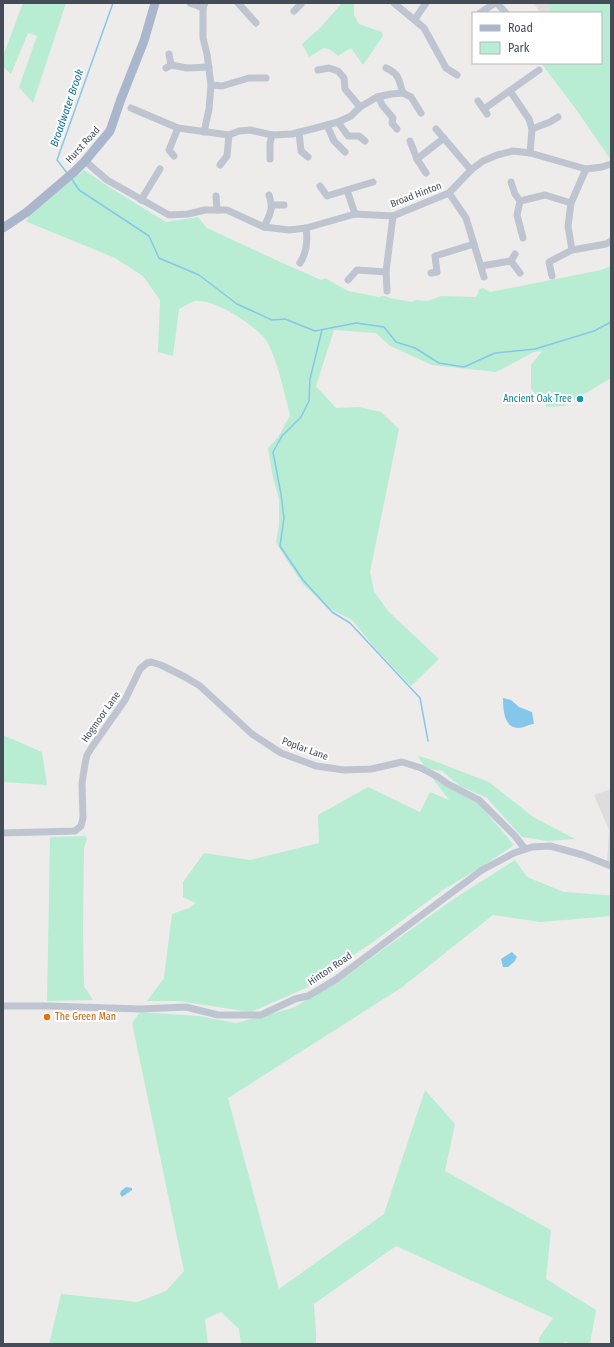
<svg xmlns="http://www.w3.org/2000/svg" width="614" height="1347" viewBox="0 0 614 1347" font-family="'Fira Sans Condensed',sans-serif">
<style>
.education{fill:#dfdcdd}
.green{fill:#b8edd4}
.water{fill:#85c7ea}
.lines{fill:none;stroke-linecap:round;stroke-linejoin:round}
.stream{stroke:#85c7ea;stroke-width:1.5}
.minor{stroke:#bec5d1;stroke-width:7}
.major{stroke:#aab6cb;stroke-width:9}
.culture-dot{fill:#0f9aa8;stroke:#fff;stroke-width:1.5}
.food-dot{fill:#e8710a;stroke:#fff;stroke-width:1.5}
.labels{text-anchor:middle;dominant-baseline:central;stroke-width:4;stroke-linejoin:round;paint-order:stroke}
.street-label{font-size:10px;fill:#444c58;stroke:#fff}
.culture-label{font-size:10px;fill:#0d838f;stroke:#fff;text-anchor:end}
.food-label{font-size:10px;fill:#c56008;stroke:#fff;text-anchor:start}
.water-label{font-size:11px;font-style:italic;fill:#0c6fa3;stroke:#fff}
</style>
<rect width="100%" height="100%" fill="#eeebeb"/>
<g class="education">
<polygon points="534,3 556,3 546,13 540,13"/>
<polygon points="611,789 611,862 607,862 609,830 594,795"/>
</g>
<g class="green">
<polygon points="23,3 66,3 33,103 19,87 37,36 28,33 11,74 3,67 3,56"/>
<polygon points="342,3 354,3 354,15 359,24 382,32 383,36 363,65 351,48 338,56 329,49 324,48 309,57 302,44 320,28"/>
<polygon points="548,3 611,3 611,160 575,108 541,63 601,63 601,13 546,13 552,7"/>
<path d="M84 170 109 187 166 222 198 217 207 228 276 260 321 280 325 278 348 291 379 297C382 295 387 296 390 298L412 302 415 300 428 301 441 296 476 297 478 294 479 289 483 288 490 292 601 270 611 266V378L564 406 546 407V402L539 401 531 388V365L542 351 534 352 496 372 432 365 390 346 376 333 334 330 316 386 336 408 359 407 381 412 399 429 370 572 374 591 388 611 439 659 411 686 373 646 352 620 328 608 303 584 286 559 276 542 279 525V499L273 478 268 448 279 436 290 415C284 392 279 367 269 345 262 329 213 297 195 301 190 302 184 307 179 309L173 356 158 352 160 300 143 276 115 258 25 221 29 218 27 217Z"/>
<polygon points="3,735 42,752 47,785 3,782"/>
<polygon points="418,756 429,759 489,782 533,817 575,839 547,841 522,837 487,798 460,786 442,771 425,768"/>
<polygon points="431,776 469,797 481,806 514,845 478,869 443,890 373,942 306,988 251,1012 178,1001 147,1001 164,978 172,914 189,908 196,903 183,897 183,882 204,853 250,860 319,843 318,815 368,787 420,812 430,792 449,800"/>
<polygon points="85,836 87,839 84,848 83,929 84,986 93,1000 47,1001 50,837"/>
<polygon points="515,860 527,877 564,892 605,895 611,895 611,916 541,922 493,915 401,988 228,1098 279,1289 384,1214 425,1090 455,1124 445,1171 551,1230 546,1279 596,1310 590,1344 574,1344 564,1342 564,1344 539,1344 539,1338 553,1318 396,1246 314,1304 316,1332 316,1344 241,1344 239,1329 221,1312 205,1319 208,1344 49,1344 61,1294 138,1302 166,1291 184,1271 132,1023 140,1012 199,1016 236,1023 293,1008 343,978 455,898"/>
</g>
<g class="water">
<path d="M503 698 511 700 519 707 532 712 534 724C529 724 524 728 518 728 504 728 503 709 503 698Z"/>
<polygon points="512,952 517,957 514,962 508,967 503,967 501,959"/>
<polygon points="126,1187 132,1188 132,1190 122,1197 120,1194 121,1191"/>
</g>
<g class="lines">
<g class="stream">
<polyline points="67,173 57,160 113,3"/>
<polyline points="71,178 79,190 149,236 159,258 199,275 237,304 272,320 285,319 315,331 356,323 384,327 396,342 415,348 439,363 464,367 495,353 535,349 594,331 611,322"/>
<polyline points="322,330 310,379 309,401 301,417 282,436 273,452 281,494 284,518 280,546 303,580 332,612 350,623 420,698 428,741"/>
</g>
<g class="minor">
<polyline points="190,3 203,8 205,3"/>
<polyline points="238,3 256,23"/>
<polyline points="394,3 424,28 446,68 457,75"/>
<polyline points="497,3 506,13"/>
<polyline points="203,8 203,38 207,54 211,85 209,109 204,132"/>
<polyline points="294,11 301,4"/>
<polyline points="480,13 495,3"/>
<polyline points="415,19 426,3"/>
<polyline points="169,54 171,65"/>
<polyline points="166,68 171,65 187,68 209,67"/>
<path d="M386 68C401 75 398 80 403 93"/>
<polyline points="318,70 329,68 338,71 344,78 345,89 360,107"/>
<polyline points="211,85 222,86 249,78 266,78"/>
<polyline points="510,91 529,119 532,129 530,153"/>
<polyline points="379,97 382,105 393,118 392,123 397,129"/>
<polyline points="478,101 487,114"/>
<polyline points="131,108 178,128 229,135 239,131 250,130 272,135 292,134 312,129 338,122 351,116 360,107 377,97 391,94 403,93 411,97 421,113"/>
<polyline points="484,109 539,70"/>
<polyline points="338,122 348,136 359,136 365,141"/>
<polyline points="327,125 334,141 345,152"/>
<polyline points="436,129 471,170"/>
<polyline points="532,129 550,122 558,117"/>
<polyline points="299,132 301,151 308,157"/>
<polyline points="410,141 417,159 426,173"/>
<polyline points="174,156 169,150 178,128"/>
<polyline points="270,159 270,143 272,135"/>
<polyline points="417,159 444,138"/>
<polyline points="85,161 107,180 169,215 188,214 205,210 227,210 264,227 289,230 306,228 355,214 393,216 449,193 471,170 483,161 497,155 513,151 530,153 586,169 602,167 611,164"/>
<polyline points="220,165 227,156 229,135"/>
<polyline points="586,169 571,203 568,226 572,250 606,244 611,241"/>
<polyline points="511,182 515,194 520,201"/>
<polyline points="320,186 327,196 373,182"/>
<polyline points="347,190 355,214"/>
<polyline points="449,193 466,218 484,277"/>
<polyline points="216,196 217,210"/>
<polyline points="141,200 160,169"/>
<polyline points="272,205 284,205"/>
<path d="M264 227C270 213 274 210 269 195"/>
<polyline points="523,238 517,215 520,201 545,195 571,203"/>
<polyline points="511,261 515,254"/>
<path d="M300 263C307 252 308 241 306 228"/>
<polyline points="481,266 511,261 520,273"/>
<polyline points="386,272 387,291"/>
<polyline points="431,273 437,272 435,256 474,244"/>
<polyline points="552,276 549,262 572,250"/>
<polyline points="348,280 357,270 386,272 393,216"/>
<polyline points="3,833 75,831 81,826 83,818 82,783 85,764 87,755 92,747 125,700 140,669 147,663 151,662 161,665 185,677 200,686 252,734 281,753 316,766 344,770 371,769 402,762 421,768 438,777 448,784 479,800 515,836 525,849"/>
<polyline points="3,1006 49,1006 140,1009 186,1007 218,1015 261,1015 295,999 308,996 335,980 482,870 514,853 532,847 550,846 583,855 611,866"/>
</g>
<polyline class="major" points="3,228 27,212 74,172 85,161 110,131 121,99 144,41 155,3"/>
</g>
<circle class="culture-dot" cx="580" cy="399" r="4"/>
<circle class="food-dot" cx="47" cy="1017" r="4"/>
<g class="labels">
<g class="street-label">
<text transform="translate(83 145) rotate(-48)">Hurst Road</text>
<text transform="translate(416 195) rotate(-21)">Broad Hinton</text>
<text transform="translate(101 717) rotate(-55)">Hogmoor Lane</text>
<text transform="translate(305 749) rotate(20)">Poplar Lane</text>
<text transform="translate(330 969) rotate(-34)">Hinton Road</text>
</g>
<g class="culture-label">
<text x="572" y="399">Ancient Oak Tree</text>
</g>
<g class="food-label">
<text x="55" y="1017">The Green Man</text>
</g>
<g class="water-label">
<text transform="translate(67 108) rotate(-71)">Broadwater Brook</text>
</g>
</g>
<rect width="614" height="1347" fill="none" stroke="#444c58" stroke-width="8"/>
<rect x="472" y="12" width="130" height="52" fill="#ffffff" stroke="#b4b7bc"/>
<rect x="480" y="25" width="20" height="6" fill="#aab6cb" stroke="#b4b7bc"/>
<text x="508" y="32" font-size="12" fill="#444c58">Road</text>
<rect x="480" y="42" width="20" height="12" fill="#b8edd4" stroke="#b4b7bc"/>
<text x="508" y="52" font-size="12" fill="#444c58">Park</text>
</svg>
